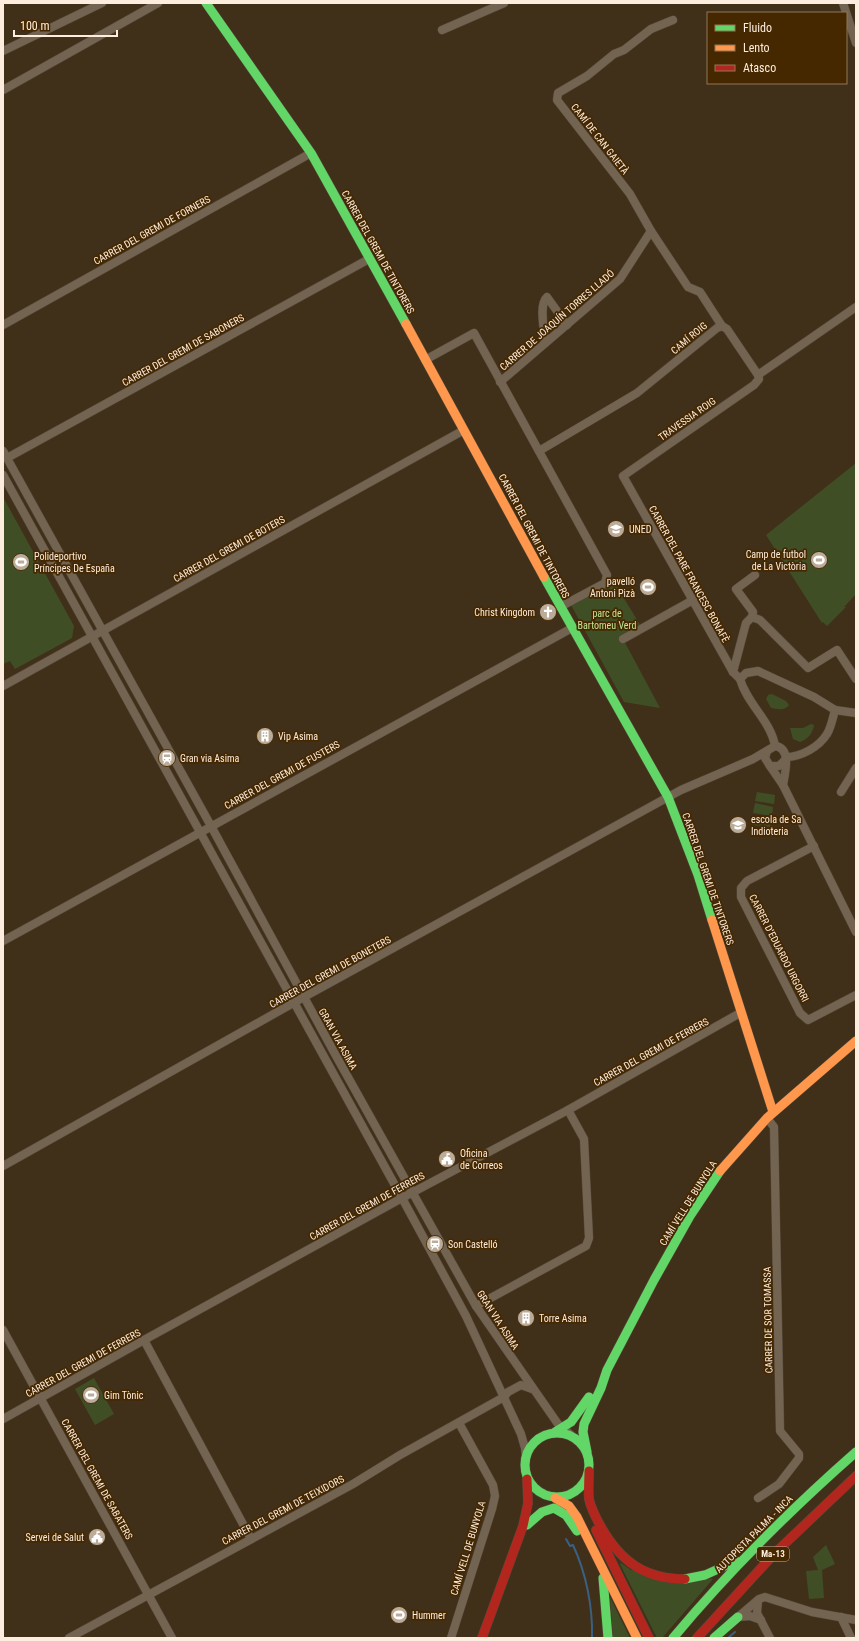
<svg xmlns="http://www.w3.org/2000/svg" width="859" height="1641" viewBox="0 0 859 1641" font-family="'Roboto Condensed',sans-serif">
<style>
.green{fill:#404e26}
.lines{fill:none;stroke-linecap:round;stroke-linejoin:round}
.stream{stroke:#3a6084;stroke-width:2}
.street-casing{stroke:#544839;stroke-width:9}
.fast-casing{stroke:#544839;stroke-width:10}
.slow-casing{stroke:#544839;stroke-width:10}
.jam-casing{stroke:#544839;stroke-width:10}
.street{stroke:#736452;stroke-width:8}
.fast{stroke:#63d668;stroke-width:9}
.slow{stroke:#ff974d;stroke-width:9}
.jam{stroke:#b3261e;stroke-width:9}
.labels{text-anchor:middle;dominant-baseline:central;stroke-width:3.5;stroke-linejoin:round;paint-order:stroke}
.shield{fill:#462800;stroke:#c5b29b;stroke-width:1}
.shield-label{font-size:9px;font-weight:bold;fill:#fcedde}
.street-label{font-size:10px;fill:#fcedde;stroke:#462800}
.poi-label{font-size:10px;fill:#fcedde;stroke:#462800;text-anchor:start}
.park-label{font-size:10px;fill:#c1e795;stroke:#462800}
</style>
<rect width="100%" height="100%" fill="#413019"/>
<g class="green">
<polygon points="856,463 856,594 844,607 846,607 827,626 823,622 822,623 766,535"/>
<polygon points="3,497 74,626 72,638 15,669 10,661 3,664"/>
<polygon points="614,582 642,628 623,639 660,708 624,702 571,605"/>
<path d="M772 694 786 701 789 705C785 711 777 709 771 708L766 699 768 695Z"/>
<path d="M811 724 814 725C813 733 808 739 800 742L793 739 790 728H803Z"/>
<polygon points="757,792 775,795 774,804 755,801"/>
<polygon points="755,803 773,807 772,816 753,813"/>
<polygon points="753,816 771,819 770,827 752,825"/>
<polygon points="94,1378 114,1414 95,1425 75,1389"/>
<polygon points="826,1545 835,1564 822,1570 824,1598 809,1599 806,1571 818,1570 813,1557"/>
<polygon points="621,1563 631,1570 713,1579 662,1638 657,1638 620,1564"/>
<polygon points="610,1597 630,1638 613,1638"/>
</g>
<g class="lines">
<g class="stream">
<path d="M566 1539 570 1546 573 1545C586 1573 593 1607 592 1638"/>
<polyline points="728,1638 735,1632"/>
</g>
<g class="street-casing">
<g id="street">
<polyline points="843,3 856,43"/>
<polyline points="673,20 651,29 624,50 614,54 587,76 558,93 557,100 630,194 651,231 688,287 700,292 722,326"/>
<polyline points="442,30 504,3"/>
<polyline points="3,51 102,3"/>
<polyline points="3,90 158,3"/>
<polyline points="3,325 311,153"/>
<path d="M545 343C545 332 538 305 547 297L567 325"/>
<polyline points="425,360 474,333 607,575 605,583 560,607"/>
<polyline points="500,382 620,279 651,231"/>
<polyline points="3,451 211,826 335,1054 476,1306 558,1424 571,1435"/>
<polyline points="539,451 637,393 717,328 722,326 727,329 758,375 856,307"/>
<polyline points="7,458 369,259"/>
<polyline points="3,475 402,1198 466,1316 521,1434 525,1448 526,1457"/>
<polyline points="752,617 753,612 736,589 755,575"/>
<polyline points="623,639 693,600"/>
<polyline points="733,672 746,623 752,617 760,620 808,668 837,650 856,679"/>
<polyline points="740,679 733,672 623,476 754,385 759,379 758,375"/>
<polyline points="3,686 464,430"/>
<polyline points="835,710 856,713"/>
<path d="M775 746C771 721 747 704 740 679L746 673 758 671 814 697 835 710C833 717 831 728 827 734 819 747 801 757 786 757"/>
<polyline points="767,751 765,758 770,766 779,766 785,760"/>
<polyline points="770,766 783,785 856,932"/>
<polyline points="841,792 856,768"/>
<polyline points="814,846 747,881 741,888 741,897 800,1013 808,1020 856,995"/>
<polyline points="3,941 572,628"/>
<path d="M3 1166 304 997 681 790 753 759 775 746C792 748 785 773 783 785"/>
<polyline points="476,1306 586,1246 589,1238 584,1139 568,1110"/>
<polyline points="3,1330 172,1638"/>
<polyline points="144,1340 251,1539"/>
<polyline points="3,1419 144,1340 402,1198 568,1110 740,1013"/>
<polyline points="758,1498 779,1484 799,1458 799,1454 780,1431 774,1127 767,1118"/>
<polyline points="758,1601 757,1613 770,1638"/>
<polyline points="738,1617 759,1599 765,1597 812,1612 856,1620"/>
<polyline points="738,1617 750,1616 761,1620"/>
<polyline points="841,1617 851,1638"/>
<polyline points="69,1638 353,1484 400,1455 504,1397 508,1392 521,1385 532,1389"/>
<polyline points="451,1638 492,1509 495,1496 493,1485 459,1423"/>
</g>
</g>
<g class="fast-casing">
<g id="fast">
<polyline points="206,3 311,153 406,324"/>
<polyline points="544,577 668,797 698,875 712,920"/>
<polyline points="555,1432 571,1422 589,1397"/>
<circle cx="557" cy="1465" r="32"/>
<polyline points="587,1452 583,1432 584,1424 601,1388 607,1370 654,1280 690,1216 720,1171"/>
<polyline points="527,1525 542,1512 554,1508 566,1515 577,1531"/>
<polyline points="603,1578 608,1638"/>
<polyline points="685,1579 705,1575 736,1561"/>
<path d="M673 1638C729 1571 790 1510 856 1452"/>
<polyline points="714,1638 738,1617"/>
</g>
</g>
<g class="slow-casing">
<g id="slow">
<polyline points="406,324 544,577"/>
<polyline points="712,920 773,1112"/>
<polyline points="720,1171 767,1118 856,1041"/>
<polyline points="555,1498 569,1506 577,1517 637,1638"/>
</g>
</g>
<g class="jam-casing">
<g id="jam">
<path d="M589 1471C589 1480 588 1490 589 1499 591 1509 596 1518 601 1527 621 1562 645 1579 685 1579"/>
<polyline points="596,1530 649,1638"/>
<polyline points="482,1638 523,1526 528,1503 527,1479"/>
<polyline points="697,1638 774,1554 856,1476"/>
</g>
</g>
<use href="#street" class="street"/>
<use href="#fast" class="fast"/>
<use href="#slow" class="slow"/>
<use href="#jam" class="jam"/>
</g>
<defs>
<g id="university-disc" transform="scale(0.9)"><circle r="9.5" fill="#bbab99" stroke="#462800"/><path d="M0-5L7-2L0 1L-7-2ZM-4 1L0 2.5L4 1V4Q0 6-4 4Z" fill="#fff"/></g>
<g id="stadium-disc" transform="scale(0.9)"><circle r="9.5" fill="#bbab99" stroke="#462800"/><path d="M0-5a6.5 5 0 1 0 0 10a6.5 5 0 1 0 0-10ZM-3.5-1.8h7v3.6h-7Z" fill="#fff"/></g>
<g id="church-disc" transform="scale(0.9)"><circle r="9.5" fill="#bbab99" stroke="#462800"/><path d="M-1.2-6h2.4v3.5h3.3v2.4h-3.3V6h-2.4V-.1h-3.3v-2.4h3.3Z" fill="#fff"/></g>
<g id="building-disc" transform="scale(0.9)"><circle r="9.5" fill="#bbab99" stroke="#462800"/><path d="M-4-6H4V6H1V3H-1V6H-4ZM-2.5-4.3h1.7v1.8h-1.7ZM.8-4.3h1.7v1.8H.8ZM-2.5-1h1.7V.8h-1.7ZM.8-1h1.7V.8H.8Z" fill="#fff"/></g>
<g id="station-disc" transform="scale(0.9)"><circle r="9.5" fill="#bbab99" stroke="#462800"/><path d="M-3-6H3Q5-6 5-4V2Q5 4 3 4L4.5 6H3L1.5 4h-3L-3 6H-4.5L-3 4Q-5 4-5 2V-4Q-5-6-3-6ZM-3.5-4v3h7v-3ZM-3.5 1v1.5H-2V1ZM2 1v1.5H3.5V1Z" fill="#fff"/></g>
<g id="school-disc" transform="scale(0.9)"><circle r="9.5" fill="#bbab99" stroke="#462800"/><path d="M0-5L7-2L0 1L-7-2ZM-4 1L0 2.5L4 1V4Q0 6-4 4Z" fill="#fff"/></g>
<g id="civic-disc" transform="scale(0.9)"><circle r="9.5" fill="#bbab99" stroke="#462800"/><path d="M-.6-6.5H3V-4.5H.6V-3L4-1V1h2V6H-6V1h2V-1L-.6-3ZM-1.2 2.5V6h2.4V2.5Z" fill="#fff"/></g>
</defs>
<g fill-rule="evenodd">
<use href="#university-disc" x="616" y="529"/>
<use href="#stadium-disc" x="819" y="560"/>
<use href="#stadium-disc" x="21" y="562"/>
<use href="#stadium-disc" x="648" y="587"/>
<use href="#church-disc" x="548" y="612"/>
<use href="#building-disc" x="265" y="736"/>
<use href="#station-disc" x="167" y="758"/>
<use href="#school-disc" x="738" y="825"/>
<use href="#civic-disc" x="447" y="1159"/>
<use href="#station-disc" x="435" y="1244"/>
<use href="#building-disc" x="526" y="1318"/>
<use href="#stadium-disc" x="91" y="1395"/>
<use href="#civic-disc" x="97" y="1537"/>
<use href="#stadium-disc" x="399" y="1615"/>
</g>
<g class="labels">
<rect class="shield" x="757" y="1547" width="32" height="14" rx="3"/>
<g class="shield-label">
<text x="773" y="1554">Ma-13</text>
</g>
<g class="street-label">
<text transform="translate(600 139) rotate(52)">CAMÍ DE CAN GAIETÀ</text>
<text transform="translate(152 230) rotate(-29)">CARRER DEL GREMI DE FORNERS</text>
<text transform="translate(378 252) rotate(61)">CARRER DEL GREMI DE TINTORERS</text>
<text transform="translate(557 320) rotate(-41)">CARRER DE JOAQUÍN TORRES LLADÓ</text>
<text transform="translate(689 338) rotate(-40)">CAMÍ ROIG</text>
<text transform="translate(183 350) rotate(-29)">CARRER DEL GREMI DE SABONERS</text>
<text transform="translate(687 419) rotate(-35)">TRAVESSIA ROIG</text>
<text transform="translate(534 536) rotate(62)">CARRER DEL GREMI DE TINTORERS</text>
<text transform="translate(229 549) rotate(-29)">CARRER DEL GREMI DE BOTERS</text>
<text transform="translate(689 574) rotate(61)">CARRER DEL PARE FRANCESC BONAFÈ</text>
<text transform="translate(282 775) rotate(-29)">CARRER DEL GREMI DE FUSTERS</text>
<text transform="translate(708 879) rotate(71)">CARRER DEL GREMI DE TINTORERS</text>
<text transform="translate(779 948) rotate(63)">CARRER D'EDUARDO URGORRI</text>
<text transform="translate(330 972) rotate(-29)">CARRER DEL GREMI DE BONETERS</text>
<text transform="translate(338 1039) rotate(61)">GRAN VIA ASIMA</text>
<text transform="translate(651 1052) rotate(-29)">CARRER DEL GREMI DE FERRERS</text>
<text transform="translate(688 1203) rotate(-58)">CAMÍ VELL DE BUNYOLA</text>
<text transform="translate(367 1206) rotate(-29)">CARRER DEL GREMI DE FERRERS</text>
<text transform="translate(498 1320) rotate(57)">GRAN VIA ASIMA</text>
<text transform="translate(768 1320) rotate(-91)">CARRER DE SOR TOMASSA</text>
<text transform="translate(83 1363) rotate(-29)">CARRER DEL GREMI DE FERRERS</text>
<text transform="translate(97 1479) rotate(61)">CARRER DEL GREMI DE SABATERS</text>
<text transform="translate(283 1510) rotate(-28)">CARRER DEL GREMI DE TEIXIDORS</text>
<text transform="translate(754 1534) rotate(-45)">AUTOPISTA PALMA - INCA</text>
<text transform="translate(468 1548) rotate(-73)">CAMÍ VELL DE BUNYOLA</text>
</g>
<g class="poi-label">
<text x="629" y="529">UNED</text>
<text x="806" y="554" text-anchor="end">Camp de futbol<tspan x="806" dy="12">de La Victòria</tspan></text>
<text x="34" y="556">Polideportivo<tspan x="34" dy="12">Príncipes De España</tspan></text>
<text x="635" y="581" text-anchor="end">pavelló<tspan x="635" dy="12">Antoni Pizà</tspan></text>
<text x="535" y="612" text-anchor="end">Christ Kingdom</text>
<text x="278" y="736">Vip Asima</text>
<text x="180" y="758">Gran via Asima</text>
<text x="751" y="819">escola de Sa<tspan x="751" dy="12">Indioteria</tspan></text>
<text x="460" y="1153">Oficina<tspan x="460" dy="12">de Correos</tspan></text>
<text x="448" y="1244">Son Castelló</text>
<text x="539" y="1318">Torre Asima</text>
<text x="104" y="1395">Gim Tònic</text>
<text x="84" y="1537" text-anchor="end">Servei de Salut</text>
<text x="412" y="1615">Hummer</text>
</g>
<g class="park-label">
<text x="607" y="613">parc de<tspan x="607" dy="12">Bartomeu Verd</tspan></text>
</g>
</g>
<rect width="859" height="1641" fill="none" stroke="#fcedde" stroke-width="8"/>
<rect x="707" y="12" width="140" height="72" fill="#462800" stroke="#8f7759"/>
<rect x="715" y="25" width="20" height="6" fill="#63d668" stroke="#8f7759"/>
<text x="743" y="32" font-size="12" fill="#fcedde">Fluido</text>
<rect x="715" y="45" width="20" height="6" fill="#ff974d" stroke="#8f7759"/>
<text x="743" y="52" font-size="12" fill="#fcedde">Lento</text>
<rect x="715" y="65" width="20" height="6" fill="#b3261e" stroke="#8f7759"/>
<text x="743" y="72" font-size="12" fill="#fcedde">Atasco</text>
<path d="M14 30v6h103v-6" fill="none" stroke="#fcedde" stroke-width="2"/>
<text x="20" y="30" font-size="12" fill="#fcedde" stroke="#462800" stroke-width="3" paint-order="stroke">100 m</text>
</svg>
